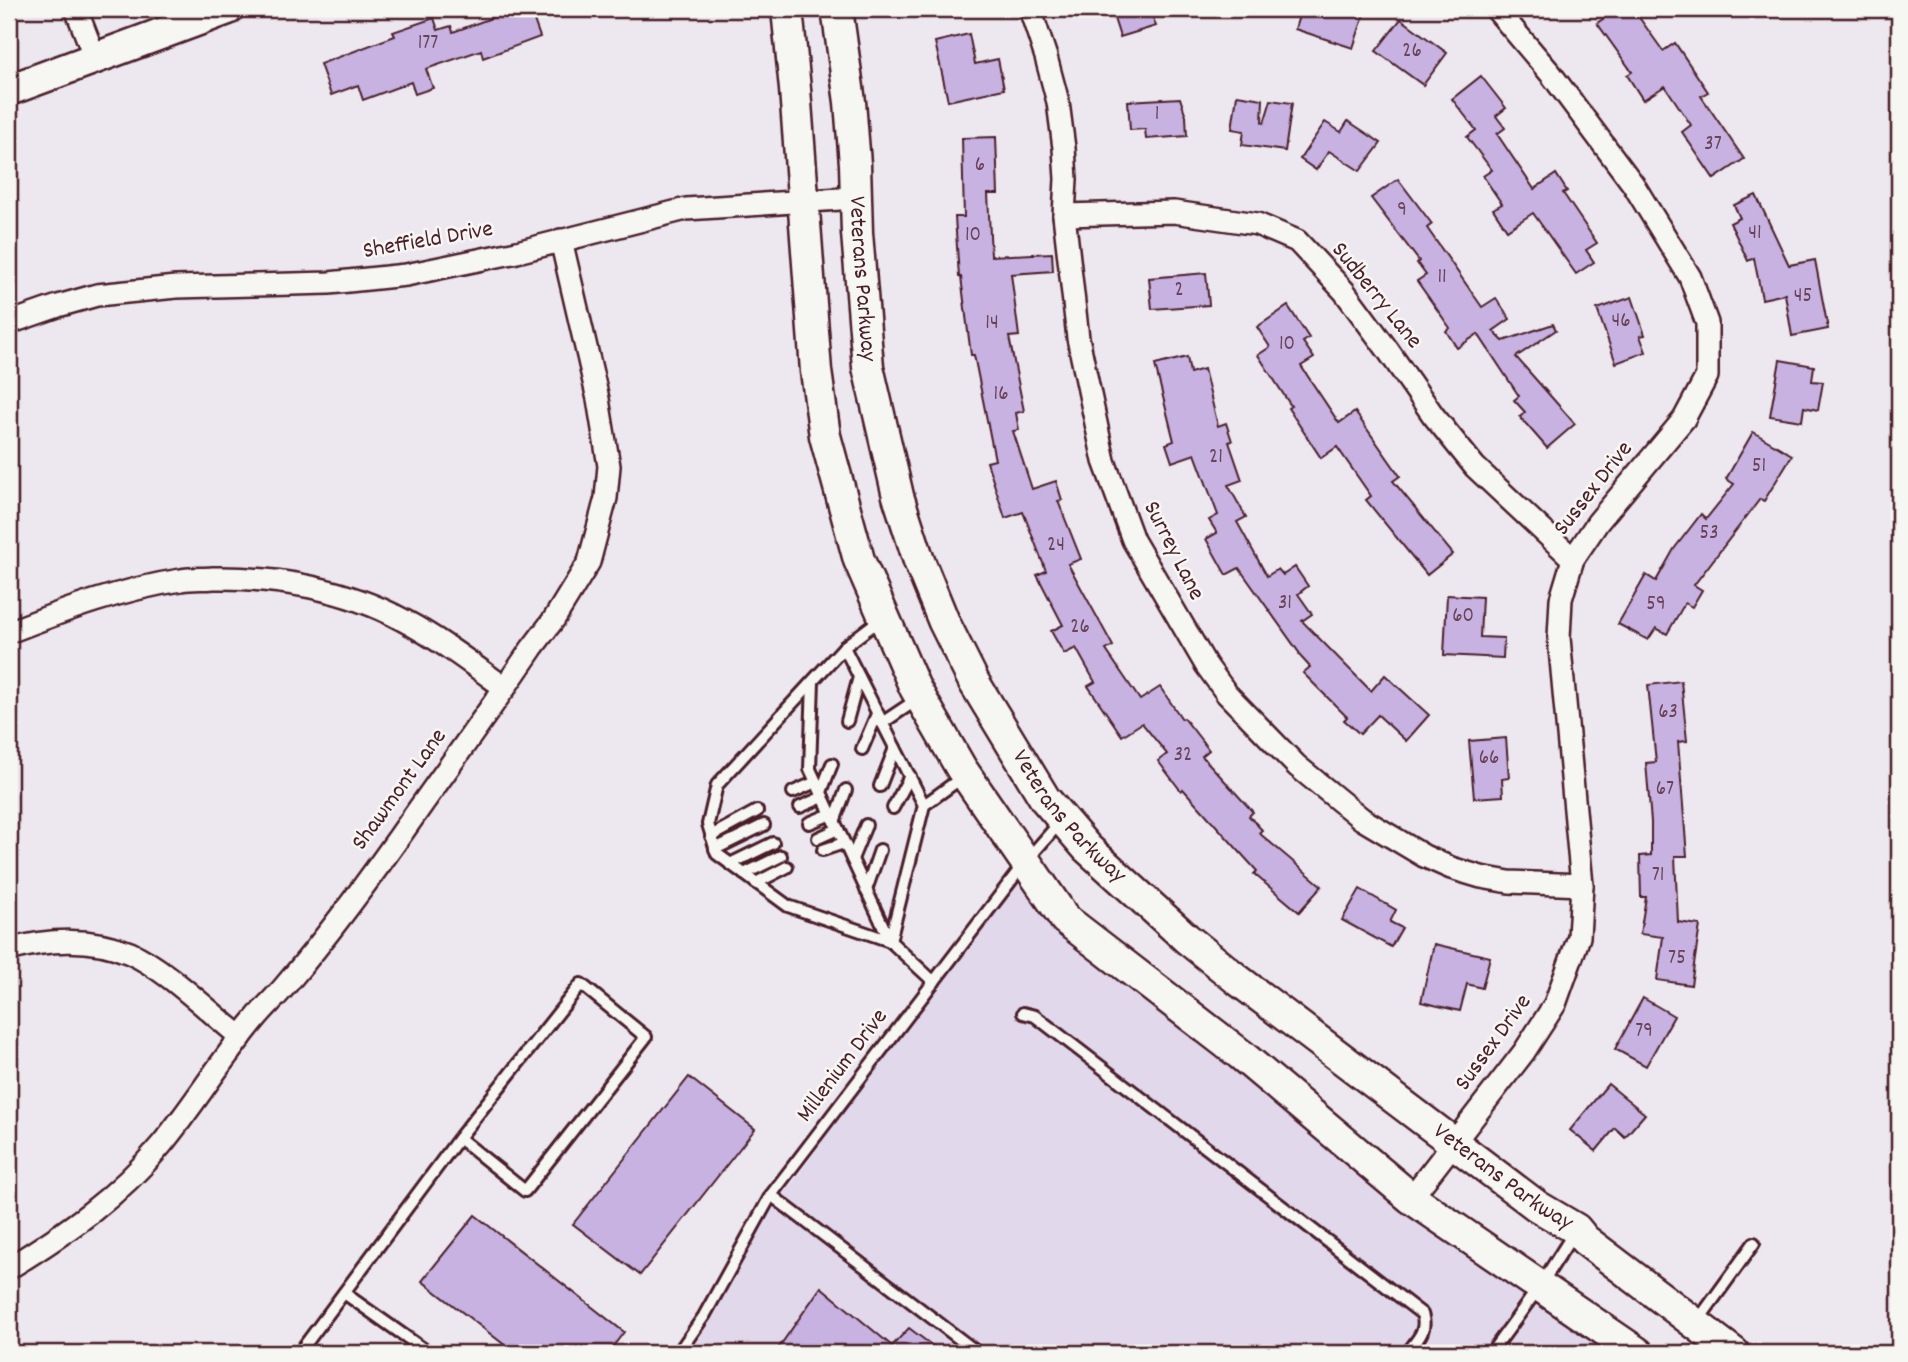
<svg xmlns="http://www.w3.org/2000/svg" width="1908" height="1362" viewBox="0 0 1908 1362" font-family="Dekko,sans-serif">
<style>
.built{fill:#e2d8eb}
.building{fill:#c7b2e2;stroke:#4a1f2b;stroke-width:2}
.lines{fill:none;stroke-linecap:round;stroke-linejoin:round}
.lane-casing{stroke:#4a1f2b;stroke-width:16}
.street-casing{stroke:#4a1f2b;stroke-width:26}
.secondary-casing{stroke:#4a1f2b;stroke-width:35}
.lane{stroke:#f6f6f2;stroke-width:10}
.street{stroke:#f6f6f2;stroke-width:21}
.secondary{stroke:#f6f6f2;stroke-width:30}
.labels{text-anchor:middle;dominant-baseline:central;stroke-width:5;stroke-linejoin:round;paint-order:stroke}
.number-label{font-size:21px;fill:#694459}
.street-label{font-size:24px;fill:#4a1f2b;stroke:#f6f6f2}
</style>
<rect width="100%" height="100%" fill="#ede8ef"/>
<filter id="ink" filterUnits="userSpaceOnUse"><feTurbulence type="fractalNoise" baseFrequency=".0143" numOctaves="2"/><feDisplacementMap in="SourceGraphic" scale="14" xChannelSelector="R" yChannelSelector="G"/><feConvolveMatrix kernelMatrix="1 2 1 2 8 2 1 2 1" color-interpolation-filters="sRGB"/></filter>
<g filter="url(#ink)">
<polygon class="built" points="1026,861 1065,919 1638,1353 669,1353"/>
<g class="building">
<polygon points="516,9 530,9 540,37 483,58 481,50 426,69 433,88 415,94 411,82 363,100 358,85 331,95 320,64 395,36 393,32 434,18 438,30 451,26 453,32"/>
<polygon points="1111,9 1150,9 1156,26 1120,37"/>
<polygon points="1301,9 1366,9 1353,48 1295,29"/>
<polygon points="1601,9 1633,9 1663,51 1675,43 1708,92 1701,96 1744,159 1714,179 1682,132 1691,125 1665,86 1643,100 1627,75 1632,72 1597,23 1607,16"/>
<polygon points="1401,19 1447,53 1423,85 1376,51"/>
<polygon points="969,34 975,64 998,59 1004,89 948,101 935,42"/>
<polygon points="1481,76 1506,108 1496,116 1505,128 1497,134 1534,189 1556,174 1567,191 1563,193 1597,243 1586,250 1594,262 1576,274 1533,213 1507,230 1493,209 1502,204 1483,176 1492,170 1467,137 1476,130 1452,99"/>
<polygon points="1237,95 1263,99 1262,122 1264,123 1271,100 1292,103 1285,151 1242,145 1244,131 1232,129"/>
<polygon points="1180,98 1186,116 1187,136 1146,139 1145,129 1130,130 1128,101"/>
<polygon points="1348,121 1381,143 1360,171 1329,151 1316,170 1300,159 1325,122 1341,132"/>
<polygon points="996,137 998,194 988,194 991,256 1052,253 1053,271 1011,274 1019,336 1009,337 1024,411 1016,413 1019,430 1013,431 1032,489 1056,481 1062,500 1058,501 1081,559 1068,564 1113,646 1106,650 1140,700 1160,687 1182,719 1184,718 1209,750 1202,756 1253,812 1249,816 1262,830 1259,833 1322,886 1299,912 1254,874 1257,871 1183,789 1181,791 1158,761 1167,754 1142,723 1122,736 1088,686 1095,682 1076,648 1064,654 1051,631 1063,625 1037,575 1046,571 1023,512 1005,518 987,462 995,460 974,355 971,355 961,277 959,277 955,217 964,217 962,138"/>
<polygon points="1398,179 1432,224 1427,228 1482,307 1496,298 1510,319 1493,331 1503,341 1553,324 1556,330 1516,357 1575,424 1547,448 1520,417 1525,412 1514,400 1519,396 1478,334 1457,348 1446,331 1450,328 1417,281 1426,275 1417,263 1419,261 1371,198"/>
<polygon points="1756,195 1789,265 1815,260 1828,329 1792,336 1785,294 1762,299 1754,258 1748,261 1730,223 1740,218 1734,205"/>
<polygon points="1206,273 1209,305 1152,309 1149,278"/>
<polygon points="1632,297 1645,335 1640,336 1646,352 1616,363 1597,309"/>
<polygon points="1288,306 1309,338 1303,342 1314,358 1301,366 1339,423 1355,412 1400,476 1393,481 1453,554 1427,575 1366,500 1371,496 1337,447 1321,458 1288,408 1291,406 1258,355 1270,347 1257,327"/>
<polygon points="1187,357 1190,373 1204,369 1218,426 1226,423 1232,441 1229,442 1242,480 1228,485 1246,517 1237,522 1267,576 1278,569 1283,575 1295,567 1308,586 1298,594 1312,614 1302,621 1371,691 1385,675 1429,715 1406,741 1378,715 1360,734 1344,720 1347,717 1303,673 1310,667 1299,655 1300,654 1239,568 1226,575 1206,539 1217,533 1209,520 1218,515 1195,454 1172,462 1166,444 1174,441 1155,365"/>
<polygon points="1780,360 1814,366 1812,381 1823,382 1818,410 1804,407 1802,421 1770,416"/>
<polygon points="1753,432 1792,455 1764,501 1760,499 1694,585 1702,590 1692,607 1685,603 1667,634 1656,628 1648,640 1618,624 1646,575 1656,581 1674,549 1701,514 1706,519 1734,484 1726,479"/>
<polygon points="1447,595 1482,597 1480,637 1504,638 1503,658 1444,655"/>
<polygon points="1681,681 1687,741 1678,742 1687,856 1675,856 1678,922 1700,925 1691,985 1657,980 1663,937 1640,934 1646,897 1641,897 1640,856 1651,855 1651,822 1646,763 1656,762 1648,685"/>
<polygon points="1506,738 1509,778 1502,779 1503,796 1474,798 1469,741"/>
<polygon points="1360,889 1396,910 1390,922 1402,928 1391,947 1342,920"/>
<polygon points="1434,944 1490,957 1482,988 1467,984 1460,1011 1421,1002"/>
<polygon points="1643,998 1674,1016 1646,1066 1615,1049"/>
<polygon points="689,1077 755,1129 640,1275 573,1224"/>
<polygon points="1608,1084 1645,1114 1625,1137 1615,1128 1596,1151 1570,1130"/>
<polygon points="475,1215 624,1332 608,1353 515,1353 422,1281"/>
<polygon points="821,1287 892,1346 909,1328 942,1353 775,1353"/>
</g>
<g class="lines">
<g class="lane-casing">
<g id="lane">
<polyline points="882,618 844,647 924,805"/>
<polyline points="844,647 717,785 708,824 717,854 788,906 890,941"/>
<polyline points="813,681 810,769 890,941"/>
<polyline points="847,721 859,677"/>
<polyline points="882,723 918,699"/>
<polyline points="862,749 877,714"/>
<polyline points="880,786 895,748"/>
<polyline points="793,792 816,782"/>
<polyline points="821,792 832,764"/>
<polyline points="800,807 823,797"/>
<polyline points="893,808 910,776"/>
<polyline points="834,822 846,790"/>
<polyline points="809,823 831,814"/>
<polyline points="711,836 757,811"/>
<polyline points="818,838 838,829"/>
<polyline points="715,849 764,825"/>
<polyline points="823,850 844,843"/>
<polyline points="852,859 866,825"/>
<polyline points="730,864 773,843"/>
<polyline points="744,874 781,856"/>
<polyline points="756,883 787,867"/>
<polyline points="866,890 880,850"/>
<polyline points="934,982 890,941 924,805 964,776"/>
<path d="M1023 1013 1035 1016 1422 1314C1428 1331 1417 1340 1407 1353"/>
<polyline points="771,1195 978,1353"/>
<polyline points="344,1293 429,1353"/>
<polyline points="1697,1322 1754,1243"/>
<polyline points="299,1353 459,1138 581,984 646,1037 525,1191 459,1138"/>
<polyline points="678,1353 704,1316 771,1195 1026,861 1062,820"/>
<polyline points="1491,1353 1540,1286 1575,1231"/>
</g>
</g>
<g class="street-casing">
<g id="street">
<polyline points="76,9 95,58"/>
<polyline points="1030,9 1046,57 1058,102 1064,148 1066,179 1064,215 1078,338 1104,461 1133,540 1206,665 1227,694 1297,766 1362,819 1424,856 1451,868 1481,877 1509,882 1582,885"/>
<polyline points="1064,215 1174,212 1257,224 1297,241 1344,291 1387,349 1433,415 1475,467 1573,559"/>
<polyline points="9,323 58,306 97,295 176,287 329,283 406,275 517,252 686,209 856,198"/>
<path d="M9 632C65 610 122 589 181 580 192 578 203 579 213 578 278 577 346 589 403 620 439 639 472 664 505 688"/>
<path d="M9 950C48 939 92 937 130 953 166 969 209 1012 241 1037"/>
<polyline points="1411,1198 1524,1052 1555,1004 1579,937 1582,885 1559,638 1561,599 1573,559 1598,522 1684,419 1707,376 1707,323 1690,277 1633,184 1551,74 1496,9"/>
<path d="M9 1268C66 1233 118 1197 161 1145 195 1104 222 1058 256 1018 265 1007 276 997 285 986 332 931 375 872 416 813 455 758 494 704 532 648L554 619 589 562 606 498 609 466 598 399 561 240"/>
</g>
</g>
<g class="secondary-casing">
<g id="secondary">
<polyline points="787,9 795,89 816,371 825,436 859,560 915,688 961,768 1065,919 1240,1054 1411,1198 1638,1353"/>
<path id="s1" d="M837 9 850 102 855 164 857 233 868 367 898 496 919 561 944 622 974 682 1045 799 1087 848 1186 938 1238 980 1537 1206 1576 1229 1585 1240 1734 1353"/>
<polyline points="9,90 228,9"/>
</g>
</g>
<use href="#lane" class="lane"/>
<use href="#street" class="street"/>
<use href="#secondary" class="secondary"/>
</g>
</g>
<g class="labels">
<g class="number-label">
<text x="428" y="44">177</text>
<text x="1412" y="52">26</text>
<text x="1157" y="115">1</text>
<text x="1713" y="145">37</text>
<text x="980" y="166">6</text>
<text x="1402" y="211">9</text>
<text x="1755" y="234">41</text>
<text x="973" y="236">10</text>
<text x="1442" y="278">11</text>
<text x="1179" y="291">2</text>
<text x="1803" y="297">45</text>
<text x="1621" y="322">46</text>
<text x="992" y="324">14</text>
<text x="1287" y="345">10</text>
<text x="1001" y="395">16</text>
<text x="1216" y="458">21</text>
<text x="1759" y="467">51</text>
<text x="1709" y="534">53</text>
<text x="1056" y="546">24</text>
<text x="1285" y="604">31</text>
<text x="1656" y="605">59</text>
<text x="1463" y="617">60</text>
<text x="1080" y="628">26</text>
<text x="1668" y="713">63</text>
<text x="1183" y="756">32</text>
<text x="1489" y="759">66</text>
<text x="1665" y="790">67</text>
<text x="1658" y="876">71</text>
<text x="1677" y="959">75</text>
<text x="1644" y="1032">79</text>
</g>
<g class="street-label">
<text transform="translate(428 241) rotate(-10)">Sheffield Drive</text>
<text stroke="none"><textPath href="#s1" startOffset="271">Veterans Parkway</textPath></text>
<text transform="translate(1376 296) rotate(51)">Sudberry Lane</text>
<text transform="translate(1594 489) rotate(-52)">Sussex Drive</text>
<text transform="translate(1173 551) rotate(63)">Surrey Lane</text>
<text transform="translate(400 790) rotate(-54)">Shawmont Lane</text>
<text stroke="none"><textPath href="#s1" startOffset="859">Veterans Parkway</textPath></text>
<text transform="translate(1494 1043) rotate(-54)">Sussex Drive</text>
<text transform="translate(843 1066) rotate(-53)">Millenium Drive</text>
<text stroke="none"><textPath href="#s1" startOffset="1426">Veterans Parkway</textPath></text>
</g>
</g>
<rect width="1908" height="1362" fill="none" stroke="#f6f6f2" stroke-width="35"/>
<rect x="18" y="18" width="1873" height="1327" fill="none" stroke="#4a1f2b" stroke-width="2.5" filter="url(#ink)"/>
</svg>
